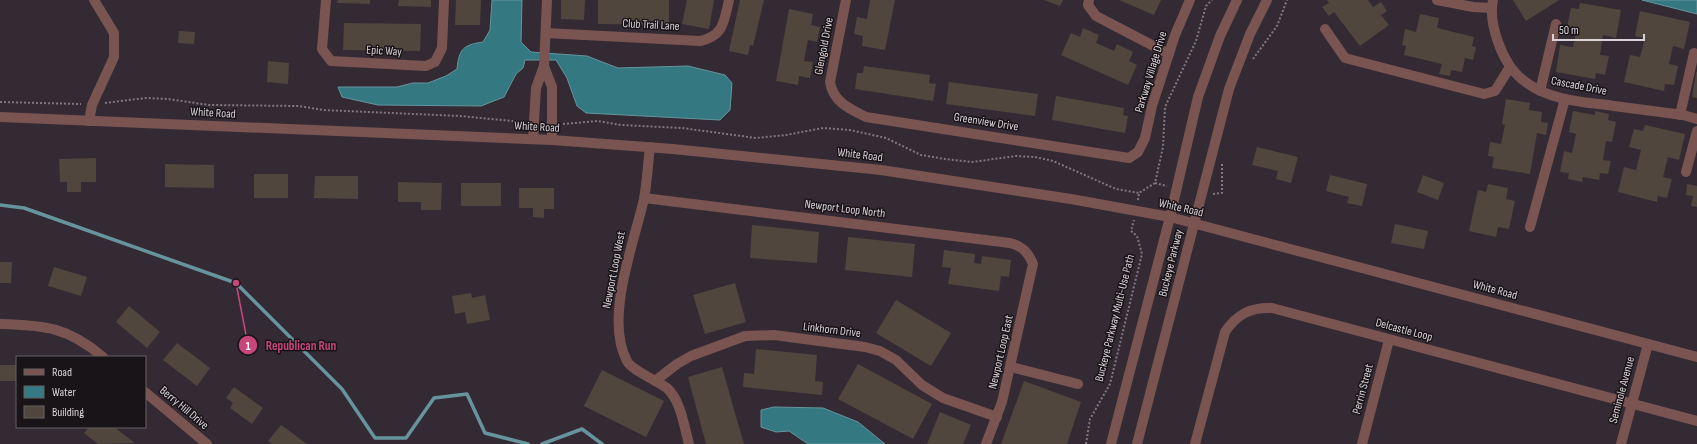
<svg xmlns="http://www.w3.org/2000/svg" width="1697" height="444" viewBox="0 0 1697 444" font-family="'Sofia Sans Condensed',sans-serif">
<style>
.water{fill:#347982;stroke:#66949c}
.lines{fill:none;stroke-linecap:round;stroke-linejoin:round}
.stream{stroke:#66949c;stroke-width:3.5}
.building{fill:#50463d}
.path{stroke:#80787f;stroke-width:2;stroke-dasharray:2 2;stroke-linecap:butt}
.minor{stroke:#7a5451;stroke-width:10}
.labels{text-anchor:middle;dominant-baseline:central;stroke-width:3;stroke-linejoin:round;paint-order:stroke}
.street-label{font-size:12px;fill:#d9d3d8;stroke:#191418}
.leader{fill:none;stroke:#c8477a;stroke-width:1.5}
.callout-dot{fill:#c8477a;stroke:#191418;stroke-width:1.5}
.mark-label{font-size:12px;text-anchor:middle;font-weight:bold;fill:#fff}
.callout-label{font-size:13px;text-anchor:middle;font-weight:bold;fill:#c8477a;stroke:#191418;stroke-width:3;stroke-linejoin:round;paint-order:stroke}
</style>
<rect width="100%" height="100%" fill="#342a33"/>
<g class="water">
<path d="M492 0H522L521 42 531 52 587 56 618 68 688 66 725 75 732 83 730 110 720 120 586 113 577 106 567 78 556 60H525L523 68 516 74 504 97 481 106 378 105 342 97 338 87H397L413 83H428L446 76 457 69C459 49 463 45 483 42L490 30Z"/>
<polygon points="1642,0 1697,0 1697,14"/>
<polygon points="774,407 823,408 858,422 885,444 808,444 789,431 776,432 761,427 761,410"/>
</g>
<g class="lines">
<g class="stream">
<polyline points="0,205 24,208 236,283 342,389 375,438 406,438 434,398 467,394 485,433 528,444"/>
<polyline points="542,444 582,429 602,444"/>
</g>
</g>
<g class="building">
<polygon points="338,0 370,0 370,4 337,3"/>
<polygon points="399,0 431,0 431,7 398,6"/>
<polygon points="456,0 481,0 480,25 455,25"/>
<polygon points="561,0 585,0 584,20 561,19"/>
<polygon points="598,0 669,0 669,25 598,24"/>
<polygon points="687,0 714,0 709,29 682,24"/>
<polygon points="740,0 764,0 753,46 750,45 748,55 729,51"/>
<polygon points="870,0 895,0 885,50 862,46 863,36 854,34 857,17 867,19"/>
<polygon points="1044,0 1063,0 1060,6"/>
<polygon points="1119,0 1161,0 1154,15"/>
<polygon points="1327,0 1368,0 1373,7 1381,2 1387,11 1381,15 1389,25 1360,46 1334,12 1329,16 1322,7 1329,3"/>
<polygon points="1513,0 1559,0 1526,21"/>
<polygon points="1580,3 1621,10 1616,38 1603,35 1600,55 1609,56 1605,75 1596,73 1595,79 1556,72 1560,45 1573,47 1577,28 1567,27 1571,8 1579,9"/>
<polygon points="789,9 813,14 811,25 820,27 817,42 808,40 804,61 813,62 810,78 799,76 798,85 776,81"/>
<polygon points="1640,11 1690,22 1684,49 1673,46 1669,64 1678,66 1674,85 1665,84 1664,91 1624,82 1630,55 1640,57 1645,38 1635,36"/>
<polygon points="1420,14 1439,18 1437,28 1474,37 1472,46 1476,47 1473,60 1465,58 1462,72 1451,70 1450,76 1439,74 1442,64 1404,55 1406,46 1402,45 1405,29 1416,32"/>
<polygon points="344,23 421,24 420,51 343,50"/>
<polygon points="1083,28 1099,35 1096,43 1114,51 1117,44 1133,52 1129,61 1137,65 1128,85 1061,55 1071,33 1080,37"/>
<polygon points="179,31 195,32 194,44 178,43"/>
<polygon points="268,61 289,63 288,84 267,82"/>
<polygon points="864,66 930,75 929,83 936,84 933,101 855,89 857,73 863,73"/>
<polygon points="1696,72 1697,72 1697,98 1692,97"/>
<polygon points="949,82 1038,94 1035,116 946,104"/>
<polygon points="1056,96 1124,108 1123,115 1128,116 1125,133 1052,120"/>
<polygon points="1506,99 1530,103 1529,110 1542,112 1541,122 1548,123 1546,135 1537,133 1530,174 1492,168 1494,157 1488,156 1490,142 1501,144 1505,125 1502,124"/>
<polygon points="1573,111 1595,115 1595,111 1609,114 1608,120 1616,122 1612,142 1606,141 1603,160 1611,161 1608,174 1600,173 1599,180 1583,177 1582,182 1568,179 1569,173 1560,172 1564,151 1572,153 1576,134 1569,132"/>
<polygon points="1645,125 1685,134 1679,160 1668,157 1663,177 1672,179 1667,198 1658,196 1657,202 1618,192 1624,167 1636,170 1641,150 1629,147 1634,129 1643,131"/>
<polygon points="1257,147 1298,157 1291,183 1276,179 1278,171 1252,165"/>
<polygon points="96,158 96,182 81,182 81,192 67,192 67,182 60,182 59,159"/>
<polygon points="165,164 214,165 214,188 165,187"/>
<rect x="254" y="174" width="34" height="24"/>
<polygon points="1330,175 1367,184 1362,206 1347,203 1349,197 1326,191"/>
<polygon points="1423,175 1444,183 1438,200 1417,192"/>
<polygon points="315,176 358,176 358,199 314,198"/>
<polygon points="398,182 442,183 441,210 421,210 421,202 398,202"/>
<rect x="461" y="183" width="40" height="23"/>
<polygon points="1488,184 1508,188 1506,199 1515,201 1509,229 1498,227 1496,237 1469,231 1478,190 1486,192"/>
<polygon points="1687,184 1697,186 1697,207 1691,206 1693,196 1686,195"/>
<polygon points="519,188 554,188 554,209 544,209 544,218 533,217 533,208 519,208"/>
<polygon points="1395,224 1428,231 1424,249 1391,243"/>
<polygon points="752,225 819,232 817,263 750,258"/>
<polygon points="848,237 915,244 912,277 845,270"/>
<polygon points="944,250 975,254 974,263 981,264 982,256 1011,260 1009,277 1001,276 999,291 948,284 951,268 942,267"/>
<polygon points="0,262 12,262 11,283 0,283"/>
<polygon points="54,267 87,277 81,296 48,286"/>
<polygon points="735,283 746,322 705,334 693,295"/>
<polygon points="471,293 472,298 485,295 490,320 467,324 465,312 455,314 452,296"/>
<polygon points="896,300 951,333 931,366 876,333"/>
<polygon points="129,306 160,332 147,348 116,322"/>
<polygon points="177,343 210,368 197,386 163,360"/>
<polygon points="756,349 817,355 815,381 823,382 822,395 743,387 744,373 754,374"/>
<polygon points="858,364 932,404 913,439 838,399"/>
<rect x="0" y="365" width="17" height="16"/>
<polygon points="722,367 735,413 744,444 706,444 688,377"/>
<polygon points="602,370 664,401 646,437 584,406"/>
<polygon points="1024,381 1081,402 1067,444 1001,444"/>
<polygon points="234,387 263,408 252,424 230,408 233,403 226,398"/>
<polygon points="940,412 971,425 963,444 927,444"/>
<polygon points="281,425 307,444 272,444 268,441"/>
<polygon points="89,427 114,427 135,443 98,444 84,433"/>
</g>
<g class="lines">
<g class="path">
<polyline points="1253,59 1277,26 1287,0"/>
<polyline points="0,102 81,104"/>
<polyline points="105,103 146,98 168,99 209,105 299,106 323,110 460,116 523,122"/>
<polyline points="563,124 598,121 621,125 682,128 756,138 786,135 823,128 850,130 886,138 921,155 945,159 972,162 1016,156 1035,157 1053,161 1116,189 1139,193"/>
<polyline points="1155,183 1167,186"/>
<polyline points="1213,194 1222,193 1222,163"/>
<polyline points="1138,200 1139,193 1155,183 1163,147 1165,107 1196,41 1206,6 1212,0"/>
<polyline points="1086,444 1090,419 1110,384 1142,254 1137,236 1131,231 1134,220"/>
</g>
<g class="minor">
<polyline points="326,0 322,49 331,61 426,66 435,62 442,48 444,0"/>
<path d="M846 0 830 82C833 102 850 109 866 117L1129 158 1138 152 1145 138 1152 106 1175 35 1190 0"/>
<polyline points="1089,0 1088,5 1096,16 1169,54"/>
<polyline points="1437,0 1473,7 1491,8"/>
<path d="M1493 0C1490 14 1493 28 1498 42 1503 57 1513 74 1527 83 1551 101 1586 102 1614 106 1637 109 1660 112 1683 115L1697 119"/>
<polyline points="1325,29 1345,58 1484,94 1495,91 1510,67"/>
<path d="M546 33 700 41C724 36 724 21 729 0"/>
<polyline points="544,66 552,87 552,140"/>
<polyline points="1540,91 1556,24"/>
<polyline points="1680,115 1694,53"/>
<polyline points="0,117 552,140 673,149 881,170 1071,199 1170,217 1697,357"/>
<polyline points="89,121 92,105 114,57 114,33 94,0"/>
<polyline points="533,139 536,88 544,66 547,0"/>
<path d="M650 147C648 164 647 182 644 199 634 243 604 319 627 361 631 370 658 381 667 388 681 401 684 426 689 444"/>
<polyline points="1686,172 1697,131"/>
<path d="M644 198 1010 243C1022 246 1028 252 1033 264L1002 402 986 444"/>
<polyline points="1530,227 1565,99"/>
<path d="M0 324C44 325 68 327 103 357"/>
<polyline points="1011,367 1078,384"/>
<polyline points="655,381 677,364 691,356 745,336 774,335 865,347 880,351 896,360 922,385 943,398 997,417"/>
<polyline points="145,392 207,444"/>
<polyline points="1111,444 1170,217 1198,97 1220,36 1237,0"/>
<polyline points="1137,444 1229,89 1250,34 1267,0"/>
<path d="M1195 444 1225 332C1237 314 1251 307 1272 308L1697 421"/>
<polyline points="1362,444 1389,340"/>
<polyline points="1621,444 1648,344"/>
</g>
</g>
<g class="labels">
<g class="street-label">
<text transform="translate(651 25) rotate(3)">Club Trail Lane</text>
<text transform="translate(824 46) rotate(-79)">Glengold Drive</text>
<text transform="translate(384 51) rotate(3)">Epic Way</text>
<text transform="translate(1151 72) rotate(-73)">Parkway Village Drive</text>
<text transform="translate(1579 86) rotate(11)">Cascade Drive</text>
<text transform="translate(213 113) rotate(3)">White Road</text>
<text transform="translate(986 122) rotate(9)">Greenview Drive</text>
<text transform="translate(537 127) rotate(3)">White Road</text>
<text transform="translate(860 155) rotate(7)">White Road</text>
<text transform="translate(1181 208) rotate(13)">White Road</text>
<text transform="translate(845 209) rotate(7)">Newport Loop North</text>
<text transform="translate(1171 263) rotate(-76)">Buckeye Parkway</text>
<text transform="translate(614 270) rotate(-79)">Newport Loop West</text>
<text transform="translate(1495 290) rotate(15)">White Road</text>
<text transform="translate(1115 318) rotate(-76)">Buckeye Parkway Multi-Use Path</text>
<text transform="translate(832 330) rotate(7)">Linkhorn Drive</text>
<text transform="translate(1404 330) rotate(15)">Delcastle Loop</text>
<text transform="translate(1001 352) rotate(-77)">Newport Loop East</text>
<text transform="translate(1363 389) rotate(-75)">Perrin Street</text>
<text transform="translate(1622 390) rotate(-75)">Seminole Avenue</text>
<text transform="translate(184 408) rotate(40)">Berry Hill Drive</text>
</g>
</g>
<path class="leader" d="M236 283L248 345"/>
<g class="callout-dot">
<circle cx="236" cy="283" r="4"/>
<circle cx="248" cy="345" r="10"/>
</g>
<g class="mark-label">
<text x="248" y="350">1</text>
</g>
<g class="callout-label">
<text x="301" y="350">Republican Run</text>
</g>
<rect x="16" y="356" width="130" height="72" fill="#191418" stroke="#666065"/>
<rect x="24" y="369" width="20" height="6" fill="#7a5451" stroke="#666065"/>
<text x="52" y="376" font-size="12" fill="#d9d3d8">Road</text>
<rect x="24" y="386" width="20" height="12" fill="#347982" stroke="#666065"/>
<text x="52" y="396" font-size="12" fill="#d9d3d8">Water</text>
<rect x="24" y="406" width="20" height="12" fill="#50463d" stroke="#666065"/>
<text x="52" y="416" font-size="12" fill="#d9d3d8">Building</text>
<path d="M1553 34v6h91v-6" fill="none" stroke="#d9d3d8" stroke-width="2"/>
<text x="1559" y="34" font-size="12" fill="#d9d3d8" stroke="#191418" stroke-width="3" paint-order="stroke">50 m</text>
</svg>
